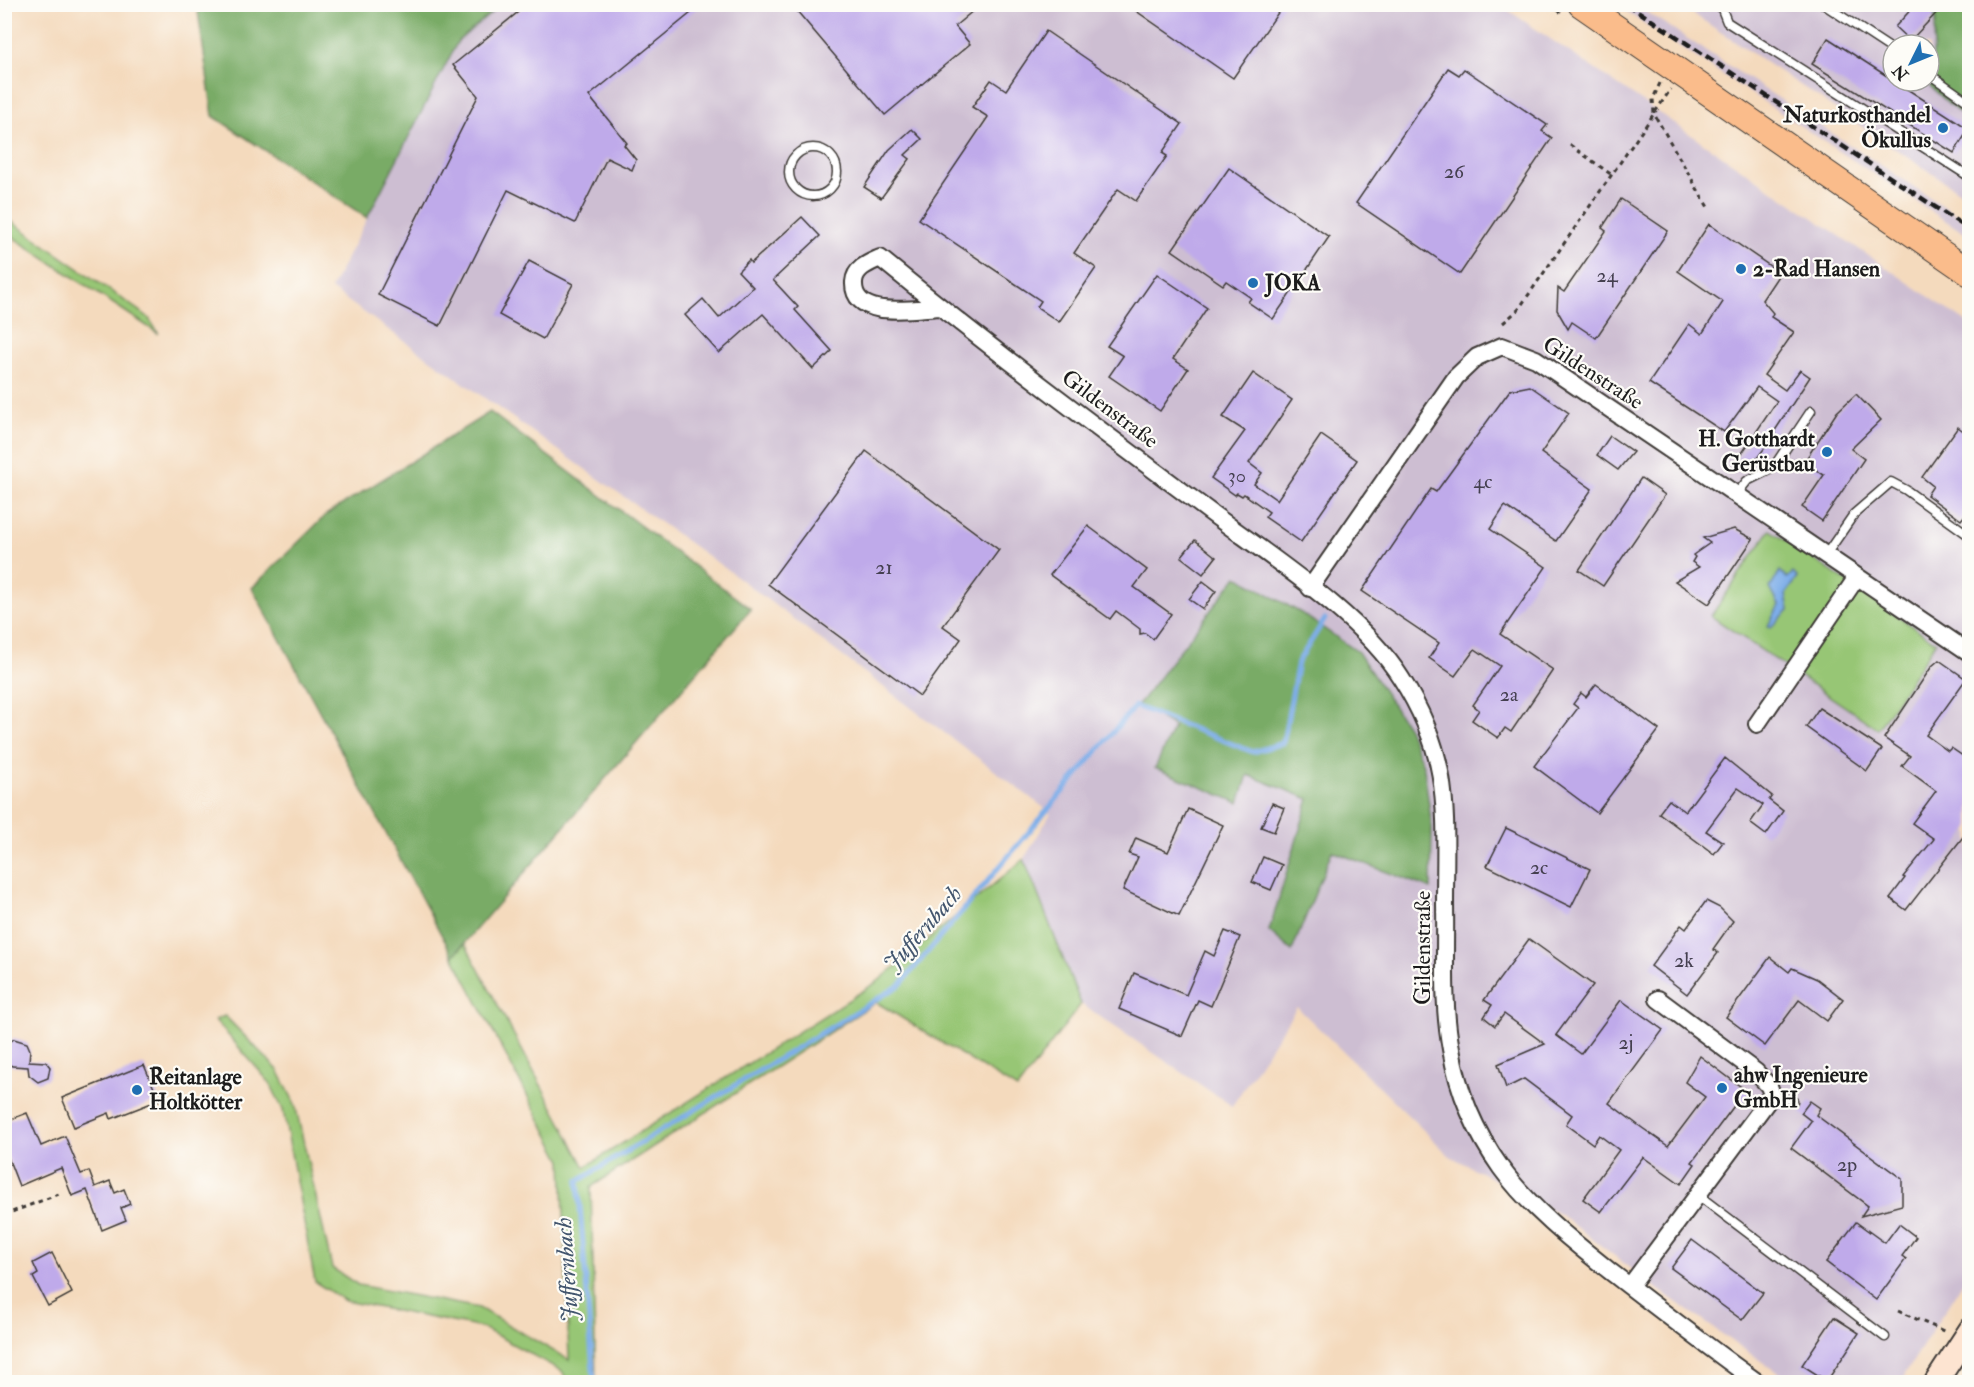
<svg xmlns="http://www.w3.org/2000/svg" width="1974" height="1387" viewBox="0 0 1974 1387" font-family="'IM FELL Double Pica',serif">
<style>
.industrial{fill:#cdbed2;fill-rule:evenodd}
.green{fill:#97c674;stroke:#5a7148;stroke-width:1.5}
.forest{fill:#79ab66;stroke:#4a6441;stroke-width:1.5}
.water{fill:#7eaee9;stroke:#4d6582;stroke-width:1.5}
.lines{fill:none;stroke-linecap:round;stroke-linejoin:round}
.stream{stroke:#7eaee9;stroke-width:5}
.building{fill:#bfaaea}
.lane-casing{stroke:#3c3834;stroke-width:11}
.street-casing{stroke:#3c3834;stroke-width:20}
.secondary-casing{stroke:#3c3834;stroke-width:26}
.primary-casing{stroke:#3c3834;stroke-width:28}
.path{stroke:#3c3834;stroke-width:3;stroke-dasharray:4.5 4.5;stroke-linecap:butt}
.lane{stroke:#fff;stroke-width:8}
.street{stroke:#fff;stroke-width:16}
.secondary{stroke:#fde4d1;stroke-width:22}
.primary{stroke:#fabc8b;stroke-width:26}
.rail{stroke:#1c1c1c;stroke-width:4.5;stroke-dasharray:9 4.5;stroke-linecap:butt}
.poi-dot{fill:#1f6fb2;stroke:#fdfcf7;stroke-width:2}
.labels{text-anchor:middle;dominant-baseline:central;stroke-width:4.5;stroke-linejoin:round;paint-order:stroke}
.number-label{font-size:20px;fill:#454050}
.poi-label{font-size:22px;font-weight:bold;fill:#1c1c1c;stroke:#fdfcf7;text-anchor:start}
.street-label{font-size:22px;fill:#1c1c1c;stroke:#fdfcf7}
.water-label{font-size:24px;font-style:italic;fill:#43566e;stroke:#fdfcf7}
</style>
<rect width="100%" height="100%" fill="#fdfcf7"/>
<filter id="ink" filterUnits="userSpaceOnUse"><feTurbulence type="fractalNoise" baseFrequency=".0167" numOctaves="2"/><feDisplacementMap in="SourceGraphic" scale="12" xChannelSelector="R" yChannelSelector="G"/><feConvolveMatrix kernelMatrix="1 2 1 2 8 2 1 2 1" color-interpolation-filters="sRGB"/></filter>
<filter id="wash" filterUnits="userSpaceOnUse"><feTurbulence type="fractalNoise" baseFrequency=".008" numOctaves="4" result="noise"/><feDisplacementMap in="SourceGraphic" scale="24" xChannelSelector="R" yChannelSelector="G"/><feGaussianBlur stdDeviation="1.35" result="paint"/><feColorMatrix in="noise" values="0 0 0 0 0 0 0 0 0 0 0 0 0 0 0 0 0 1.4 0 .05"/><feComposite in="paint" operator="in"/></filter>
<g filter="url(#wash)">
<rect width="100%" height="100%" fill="#f4dabd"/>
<g class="industrial">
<path d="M1499 4 1969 324V1272L1900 1382H1791L1659 1290 1561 1215 1450 1156 1297 1007 1232 1106 1081 1004 1024 859 1051 813 736 576 331 289 458 41 501 5ZM1139 705 1424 769 1432 828 1431 888 1332 851 1292 950 1269 930 1309 799 1248 775 1239 802 1156 767 1175 726Z"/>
<path d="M1693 4 1929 5 1936 20 1930 86 1969 122V198L1689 11ZM1893 45H1929V81H1893Z"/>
<polygon points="1616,5 1636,5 1969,223 1969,236"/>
</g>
<g class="green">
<polygon points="5,217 148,317 159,334 5,232"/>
<polygon points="1770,530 1936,642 1878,729 1711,616"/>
<polygon points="1024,859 1081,1004 1017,1089 876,1002 591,1187 596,1382 568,1382 562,1371 483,1328 345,1301 315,1282 283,1110 270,1083 215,1020 225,1016 278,1070 295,1104 332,1268 358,1285 479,1308 569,1360 562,1161 453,956 465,944 585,1167 877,982"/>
</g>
<g class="forest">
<polygon points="197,5 197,4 501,5 458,41 367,218 213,116"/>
<polygon points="1929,5 1969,5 1969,122 1930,86 1936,20"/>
<polygon points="490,412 751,609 453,956 252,588 327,514"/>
<polygon points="1237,576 1301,613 1358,652 1408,728 1424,768 1432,828 1431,889 1332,851 1292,951 1269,931 1309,799 1248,775 1239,803 1155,768 1174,726 1138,705"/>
</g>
<polygon class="water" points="1780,571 1787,578 1793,573 1798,578 1786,594 1789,610 1771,627 1768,626 1779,605 1770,588"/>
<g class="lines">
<polyline class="stream" points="594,1382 578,1181 900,985 1135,706 1253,752 1283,743 1298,662 1325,619"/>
</g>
<g id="blocks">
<g class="building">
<polygon points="528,4 702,4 589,96 627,143 624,145 636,160 632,170 607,158 575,223 508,190 440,326 378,295 478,96 453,65"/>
<polygon points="791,4 981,4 955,26 970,44 885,115"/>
<polygon points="1126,4 1284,4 1233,78"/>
<polygon points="1916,4 1945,4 1910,41 1895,27"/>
<polygon points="1046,31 1182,124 1162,153 1167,156 1136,201 1118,189 1074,253 1096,268 1059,322 1037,307 1041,301 919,219 988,117 972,107 991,80 1006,90"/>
<polygon points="1828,38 1969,129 1954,153 1812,64"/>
<polygon points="1448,68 1459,75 1464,69 1547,125 1542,131 1552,138 1460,274 1356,203"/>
<polygon points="912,129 922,139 905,155 910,159 881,198 864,187 889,150"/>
<polygon points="1229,168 1329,237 1273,319 1248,302 1251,298 1226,281 1223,285 1172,250"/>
<polygon points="1621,199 1668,231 1596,338 1572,322 1568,329 1557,310 1558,288 1564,292 1606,231 1602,228"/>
<polygon points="802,217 820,236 773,280 798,307 795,310 832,351 813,369 763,314 719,353 685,315 703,299 719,318 753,287 738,271 749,260 751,263"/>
<polygon points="1709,224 1780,273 1762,300 1773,313 1771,317 1794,332 1764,375 1785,390 1800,370 1810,377 1774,432 1776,433 1748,470 1736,462 1777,401 1757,387 1724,432 1649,383 1689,324 1702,334 1723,302 1678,271"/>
<polygon points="529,261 573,284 543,339 499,315"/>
<polygon points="1157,274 1207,308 1173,359 1188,369 1160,411 1109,376 1123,356 1107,346"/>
<polygon points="1253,373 1292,400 1249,463 1262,473 1254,484 1277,500 1321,435 1357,460 1301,542 1265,517 1269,512 1244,494 1242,496 1237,493 1235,495 1211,478 1245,431 1223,417"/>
<polygon points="1530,386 1569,413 1541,453 1592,489 1556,541 1505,506 1490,529 1546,567 1500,634 1553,670 1511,732 1505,728 1498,738 1472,720 1479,710 1473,705 1500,666 1475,649 1455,676 1429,658 1439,643 1362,591 1431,489 1436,492 1510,390"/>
<polygon points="1856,394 1881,420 1851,449 1864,459 1822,521 1802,507 1824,475 1804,462 1837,412"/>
<polygon points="1958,427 1970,436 1970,509 1961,520 1927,495 1933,486 1922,477"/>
<polygon points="1610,436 1633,452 1618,470 1597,455"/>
<polygon points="866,451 999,550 943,626 961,639 920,696 768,584"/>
<polygon points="1641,478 1665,495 1603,586 1579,570"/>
<polygon points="1088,526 1147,570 1134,587 1171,614 1153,639 1145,633 1140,634 1140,629 1116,611 1110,619 1050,575"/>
<polygon points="1734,529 1753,539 1709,604 1675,581 1699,567 1692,562 1695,557 1693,555 1710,543 1703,538"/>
<polygon points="1195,540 1216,557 1203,574 1181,557"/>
<polygon points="1203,581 1216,591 1203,609 1189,599"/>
<polygon points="1939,660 1966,679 1926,735 1948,751 1951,748 1970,761 1970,828 1906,910 1890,898 1905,878 1903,877 1934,839 1912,823 1936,791 1902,766 1910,756 1884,738 1932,666"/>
<polygon points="1596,684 1659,730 1597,813 1534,766 1578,708 1573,704 1581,693 1586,697"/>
<polygon points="1819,708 1882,749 1867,771 1806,727"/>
<polygon points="1725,758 1772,796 1769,800 1783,811 1766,835 1750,823 1763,805 1738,788 1706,831 1723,842 1714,854 1659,813 1669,800 1685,812"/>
<polygon points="1272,803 1284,808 1274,832 1261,827"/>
<polygon points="1188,809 1223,825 1179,916 1123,890 1138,857 1129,854 1136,838 1168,852"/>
<polygon points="1506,828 1590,869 1571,907 1487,866"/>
<polygon points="1263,857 1282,865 1271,890 1252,882"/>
<polygon points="1706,901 1720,908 1733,921 1713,949 1718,953 1687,994 1651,966 1681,925 1686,929"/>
<polygon points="1225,931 1240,937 1211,1006 1198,1000 1182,1036 1119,1009 1134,973 1186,995 1205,951 1214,956"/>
<polygon points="1529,939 1593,985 1556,1035 1581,1054 1621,1000 1663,1030 1609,1103 1638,1125 1668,1146 1705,1097 1685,1082 1700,1056 1749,1093 1740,1105 1737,1102 1692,1162 1695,1164 1681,1184 1643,1157 1601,1212 1583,1199 1619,1150 1599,1135 1593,1144 1566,1124 1572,1115 1524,1079 1506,1088 1498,1064 1545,1044 1504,1014 1495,1026 1484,1017 1492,1005 1484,1000"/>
<polygon points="1770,957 1789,972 1792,968 1817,979 1843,999 1827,1021 1799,1000 1765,1046 1726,1017"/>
<polygon points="14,1039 27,1043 30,1050 29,1061 46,1062 50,1067 48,1078 38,1082 29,1075 28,1067 12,1066 6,1062 4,1046"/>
<polygon points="144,1065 159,1100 111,1119 109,1113 74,1127 62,1098"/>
<polygon points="1810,1101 1820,1108 1816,1115 1902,1179 1902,1205 1861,1216 1868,1206 1791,1148 1811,1121 1801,1113"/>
<polygon points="27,1113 41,1146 65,1136 81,1174 89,1171 95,1187 110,1181 115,1193 124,1189 130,1204 121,1208 126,1220 102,1230 87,1190 72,1196 61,1168 19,1186 4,1147 4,1122"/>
<polygon points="1856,1222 1885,1243 1899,1224 1916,1237 1902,1256 1906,1259 1876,1300 1826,1262"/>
<polygon points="1692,1240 1763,1293 1742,1320 1671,1268"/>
<polygon points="52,1253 72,1293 48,1306 33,1277 38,1274 33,1263"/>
<polygon points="1834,1317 1859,1333 1827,1381 1802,1365"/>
</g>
</g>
</g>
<g filter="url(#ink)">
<use href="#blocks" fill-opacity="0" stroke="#3c3834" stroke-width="1.5"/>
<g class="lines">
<g class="lane-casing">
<g id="lane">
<polyline points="1720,4 1727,22 1970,177"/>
<polyline points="1823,4 1893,50"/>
<polyline points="1929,74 1970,103"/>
<circle cx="813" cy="172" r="24"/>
<polyline points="1736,495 1747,481 1773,468 1811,411"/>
<polyline points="1825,556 1854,514 1891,482 1906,490 1970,536"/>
<polyline points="1772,1095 1793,1101"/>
<polyline points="1698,1195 1885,1337"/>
</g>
</g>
<g class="street-casing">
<g id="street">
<path d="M941 307C915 308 852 321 854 282 855 268 869 263 880 258 986 345 1096 427 1206 509 1267 555 1361 614 1401 678 1453 759 1445 813 1445 905 1446 952 1442 1002 1451 1049 1458 1091 1476 1133 1501 1168 1530 1208 1572 1241 1611 1272 1659 1309 1708 1347 1757 1382"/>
<polyline points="1310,588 1456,377 1477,357 1502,346 1536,359 1970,653"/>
<polyline points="1757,724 1857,577"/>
<polyline points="1630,1286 1772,1095 1769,1086 1756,1072 1658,999"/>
</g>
</g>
<g class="secondary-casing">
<polyline id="secondary" points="1936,1382 1970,1330"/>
</g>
<g class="primary-casing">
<polyline id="primary" points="1581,4 1970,273"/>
</g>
<g class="path">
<polyline points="1550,4 1563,14"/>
<polyline points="1660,83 1653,99 1654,114 1709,209"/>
<polyline points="1570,145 1612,175"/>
<polyline points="1503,323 1518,310 1671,89"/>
<polyline points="4,1215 59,1194"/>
<polyline points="1898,1311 1946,1332"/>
<polyline points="1964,1312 1970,1304"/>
</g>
<use href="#lane" class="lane"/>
<use href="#street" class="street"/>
<use href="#secondary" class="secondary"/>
<use href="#primary" class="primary"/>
<polyline class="rail" points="1627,4 1970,230"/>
</g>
</g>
<g class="poi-dot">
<circle cx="1943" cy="128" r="6"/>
<circle cx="1741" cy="269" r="6"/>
<circle cx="1253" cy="283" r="6"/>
<circle cx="1827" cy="452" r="6"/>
<circle cx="1722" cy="1088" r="6"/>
<circle cx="137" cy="1090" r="6"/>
</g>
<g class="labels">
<g class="number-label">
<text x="1454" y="171">26</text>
<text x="1607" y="275">24</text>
<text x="1237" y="475">30</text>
<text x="1483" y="481">4c</text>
<text x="884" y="567">21</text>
<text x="1509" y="694">2a</text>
<text x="1539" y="867">2c</text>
<text x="1684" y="960">2k</text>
<text x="1626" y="1042">2j</text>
<text x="1847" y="1164">2p</text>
</g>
<g class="poi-label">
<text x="1931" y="115" text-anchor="end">Naturkosthandel<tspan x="1931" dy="25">Ökullus</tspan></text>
<text x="1753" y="269">2-Rad Hansen</text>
<text x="1265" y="283">JOKA</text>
<text x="1815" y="439" text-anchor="end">H. Gotthardt<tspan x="1815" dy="25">Gerüstbau</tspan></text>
<text x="1734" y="1075">ahw Ingenieure<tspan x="1734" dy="25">GmbH</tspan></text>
<text x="149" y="1077">Reitanlage<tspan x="149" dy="25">Holtkötter</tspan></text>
</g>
<g class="street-label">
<text transform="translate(1593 373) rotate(33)">Gildenstraße</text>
<text transform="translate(1110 409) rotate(37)">Gildenstraße</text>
<text transform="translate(1423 948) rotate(-90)">Gildenstraße</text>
</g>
<g class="water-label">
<text transform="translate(923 929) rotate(-49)">Juffernbach</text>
<text transform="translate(567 1270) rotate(-94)">Juffernbach</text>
</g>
</g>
<rect width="1974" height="1387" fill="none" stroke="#fdfcf7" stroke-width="24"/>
<g transform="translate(1911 63) rotate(227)"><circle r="28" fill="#fdfcf7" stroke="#a3a29f" stroke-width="1.5"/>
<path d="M0-4.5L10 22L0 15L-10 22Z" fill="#1f6fb2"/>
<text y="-9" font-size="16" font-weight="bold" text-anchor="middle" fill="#1c1c1c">N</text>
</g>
</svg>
